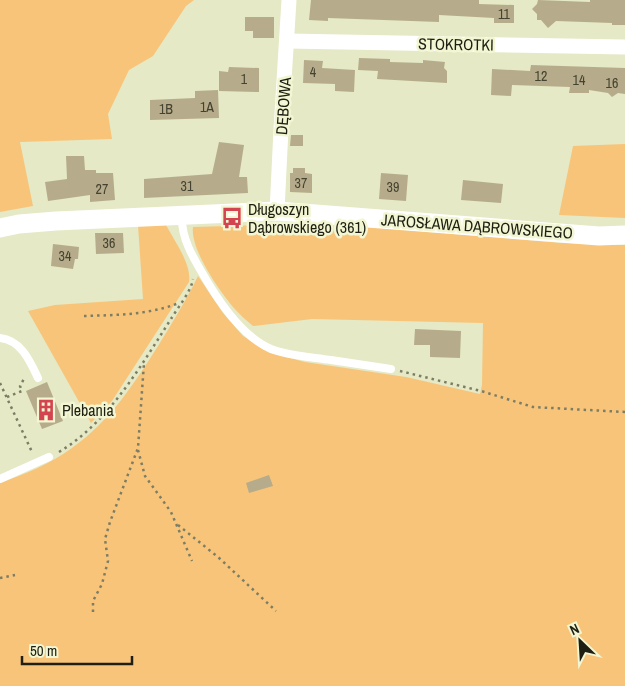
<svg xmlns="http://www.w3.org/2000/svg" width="625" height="686" viewBox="0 0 625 686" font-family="'Archivo Narrow',sans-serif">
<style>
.green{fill:#f8c479}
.building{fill:#b6ac8b}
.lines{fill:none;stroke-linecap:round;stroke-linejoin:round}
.path{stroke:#7b7d65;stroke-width:2.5;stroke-dasharray:2.5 4;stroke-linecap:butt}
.service{stroke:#fff;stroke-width:8}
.minor{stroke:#fff;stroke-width:15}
.tertiary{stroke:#fff;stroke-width:19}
.labels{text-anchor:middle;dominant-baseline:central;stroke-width:5;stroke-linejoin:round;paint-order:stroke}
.number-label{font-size:14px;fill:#444230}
.street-label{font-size:16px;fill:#1e1f12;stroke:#f2f6d2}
.poi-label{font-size:16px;fill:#1e1f12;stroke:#f2f6d2;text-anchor:start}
</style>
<rect width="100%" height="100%" fill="#e5e9c5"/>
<g class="green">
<polygon points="0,0 194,0 186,6 153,56 129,70 108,114 112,139 20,142 33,206 0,212"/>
<polygon points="625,144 625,218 559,215 573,146"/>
<path d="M165 223C173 239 192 264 189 282L112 401 91 423 28 311 55 305 143 299 138 225Z"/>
<path d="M299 224 381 228 562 243 625 245V686H0V483C25 474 50 464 72 448 110 421 134 384 158 346 172 323 186 301 198 276L223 313 243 336 271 353 305 362 406 377 480 394 482 385 483 323 312 319 253 326C246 320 239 314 233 307 219 290 190 249 193 227Z"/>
</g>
<g class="building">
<polygon points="311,0 479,0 479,4 514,5 514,23 494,23 494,18 439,15 439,22 328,18 328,21 309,20"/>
<polygon points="538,0 590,2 590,0 625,0 625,25 612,25 612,23 556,21 548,28 541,20 537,20 537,14 532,9 537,4"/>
<polygon points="245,17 274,17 274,38 253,38 253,31 245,31"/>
<polygon points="359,58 390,59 390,62 423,63 423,60 445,62 444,68 447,71 447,83 377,79 378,71 358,70"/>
<polygon points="304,60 323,61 322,68 355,70 354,92 335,91 335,84 303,83"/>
<polygon points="531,65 625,68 625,94 618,93 612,97 608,93 589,90 589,93 569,93 570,87 512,85 511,96 491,95 492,69 530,71"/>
<polygon points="229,67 259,68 259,92 219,91 219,71 228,72"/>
<polygon points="218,90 219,118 150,120 150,100 195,98 195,91"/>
<polygon points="291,135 303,135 303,146 290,146"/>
<polygon points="219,142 244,145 239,177 247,177 248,193 144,198 144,179 212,174"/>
<polygon points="66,156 84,156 85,170 96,170 96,173 113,173 115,200 90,202 90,195 48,201 45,182 67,179"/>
<polygon points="293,168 305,168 305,173 312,174 312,193 290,192 290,173 293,173"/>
<polygon points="381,173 408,175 406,201 379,199"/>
<polygon points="463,180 503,184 501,203 461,200"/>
<polygon points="95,233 123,233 124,253 96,254"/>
<polygon points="53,244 79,247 78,259 75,259 73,269 51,266"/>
<polygon points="415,329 461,331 460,358 430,357 430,345 414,345"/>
<polygon points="47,382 63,421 42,429 26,391"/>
<polygon points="269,475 273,486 249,493 246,483"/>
</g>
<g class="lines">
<g class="path">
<path d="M84 316C117 315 148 315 179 303"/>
<polyline points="400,371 481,391 533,407 625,412"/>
<polyline points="0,383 32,452"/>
<polyline points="7,397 22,391 20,386 25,377"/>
<polyline points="138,450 145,476 171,512 192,561"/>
<path d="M59 452C109 422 140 367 171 319 178 307 191 292 193 279"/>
<polyline points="178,525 218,557 276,611"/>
<polyline points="0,578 15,575"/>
<polyline points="93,612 93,601 102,584 108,561 105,539 110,522 138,448 144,363"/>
</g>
<g class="service">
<path d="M182 217C181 238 194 259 204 276 219 302 243 337 271 349 289 356 311 357 331 360 351 363 371 366 391 369"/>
<path d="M0 338C21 340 30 361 38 378"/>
<polyline points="0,479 49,457"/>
</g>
<g class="minor">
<polyline points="287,41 625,47"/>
<polyline points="277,211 281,129 289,0"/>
</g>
<polyline class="tertiary" points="0,228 19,224 56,221 277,211 599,236 625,235"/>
</g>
<defs>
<g id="bus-bare" transform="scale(1.725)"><path d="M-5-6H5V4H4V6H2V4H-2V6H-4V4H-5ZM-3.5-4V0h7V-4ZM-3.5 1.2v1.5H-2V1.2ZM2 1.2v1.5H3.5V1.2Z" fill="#d44350" stroke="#f2f6d2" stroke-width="2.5" paint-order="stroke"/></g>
<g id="building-bare" transform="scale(1.725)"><path d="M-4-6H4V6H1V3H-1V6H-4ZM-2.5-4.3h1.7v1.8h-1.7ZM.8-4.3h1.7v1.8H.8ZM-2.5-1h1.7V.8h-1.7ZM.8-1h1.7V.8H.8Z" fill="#d44350" stroke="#f2f6d2" stroke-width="2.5" paint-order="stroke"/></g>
</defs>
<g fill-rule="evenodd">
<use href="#bus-bare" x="232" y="218"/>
<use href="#building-bare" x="46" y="410"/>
</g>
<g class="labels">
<g class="number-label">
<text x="504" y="14">11</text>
<text x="313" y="72">4</text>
<text x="541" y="76">12</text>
<text x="244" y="79">1</text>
<text x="579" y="80">14</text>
<text x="612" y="83">16</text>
<text x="207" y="107">1A</text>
<text x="166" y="109">1B</text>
<text x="301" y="183">37</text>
<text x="187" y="186">31</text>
<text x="393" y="187">39</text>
<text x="102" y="189">27</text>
<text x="109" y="243">36</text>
<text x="65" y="256">34</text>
</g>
<g class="street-label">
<text transform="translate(456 44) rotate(1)">STOKROTKI</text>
<text transform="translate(283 106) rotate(-86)">DĘBOWA</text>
<text transform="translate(477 226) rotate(4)">JAROSŁAWA DĄBROWSKIEGO</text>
</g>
<g class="poi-label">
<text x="248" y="209">Długoszyn<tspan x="248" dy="18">Dąbrowskiego (361)</tspan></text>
<text x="62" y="410">Plebania</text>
</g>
</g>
<g transform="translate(580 641) rotate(335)" stroke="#f2f6d2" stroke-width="4" paint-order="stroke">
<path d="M0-4L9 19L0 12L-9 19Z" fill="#1e1f12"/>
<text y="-8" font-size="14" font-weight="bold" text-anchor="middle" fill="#1e1f12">N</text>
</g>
<path d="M22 656v8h110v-8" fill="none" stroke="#1e1f12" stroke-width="2.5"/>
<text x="30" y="656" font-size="15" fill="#1e1f12" stroke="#f2f6d2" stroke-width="4" paint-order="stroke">50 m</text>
</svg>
